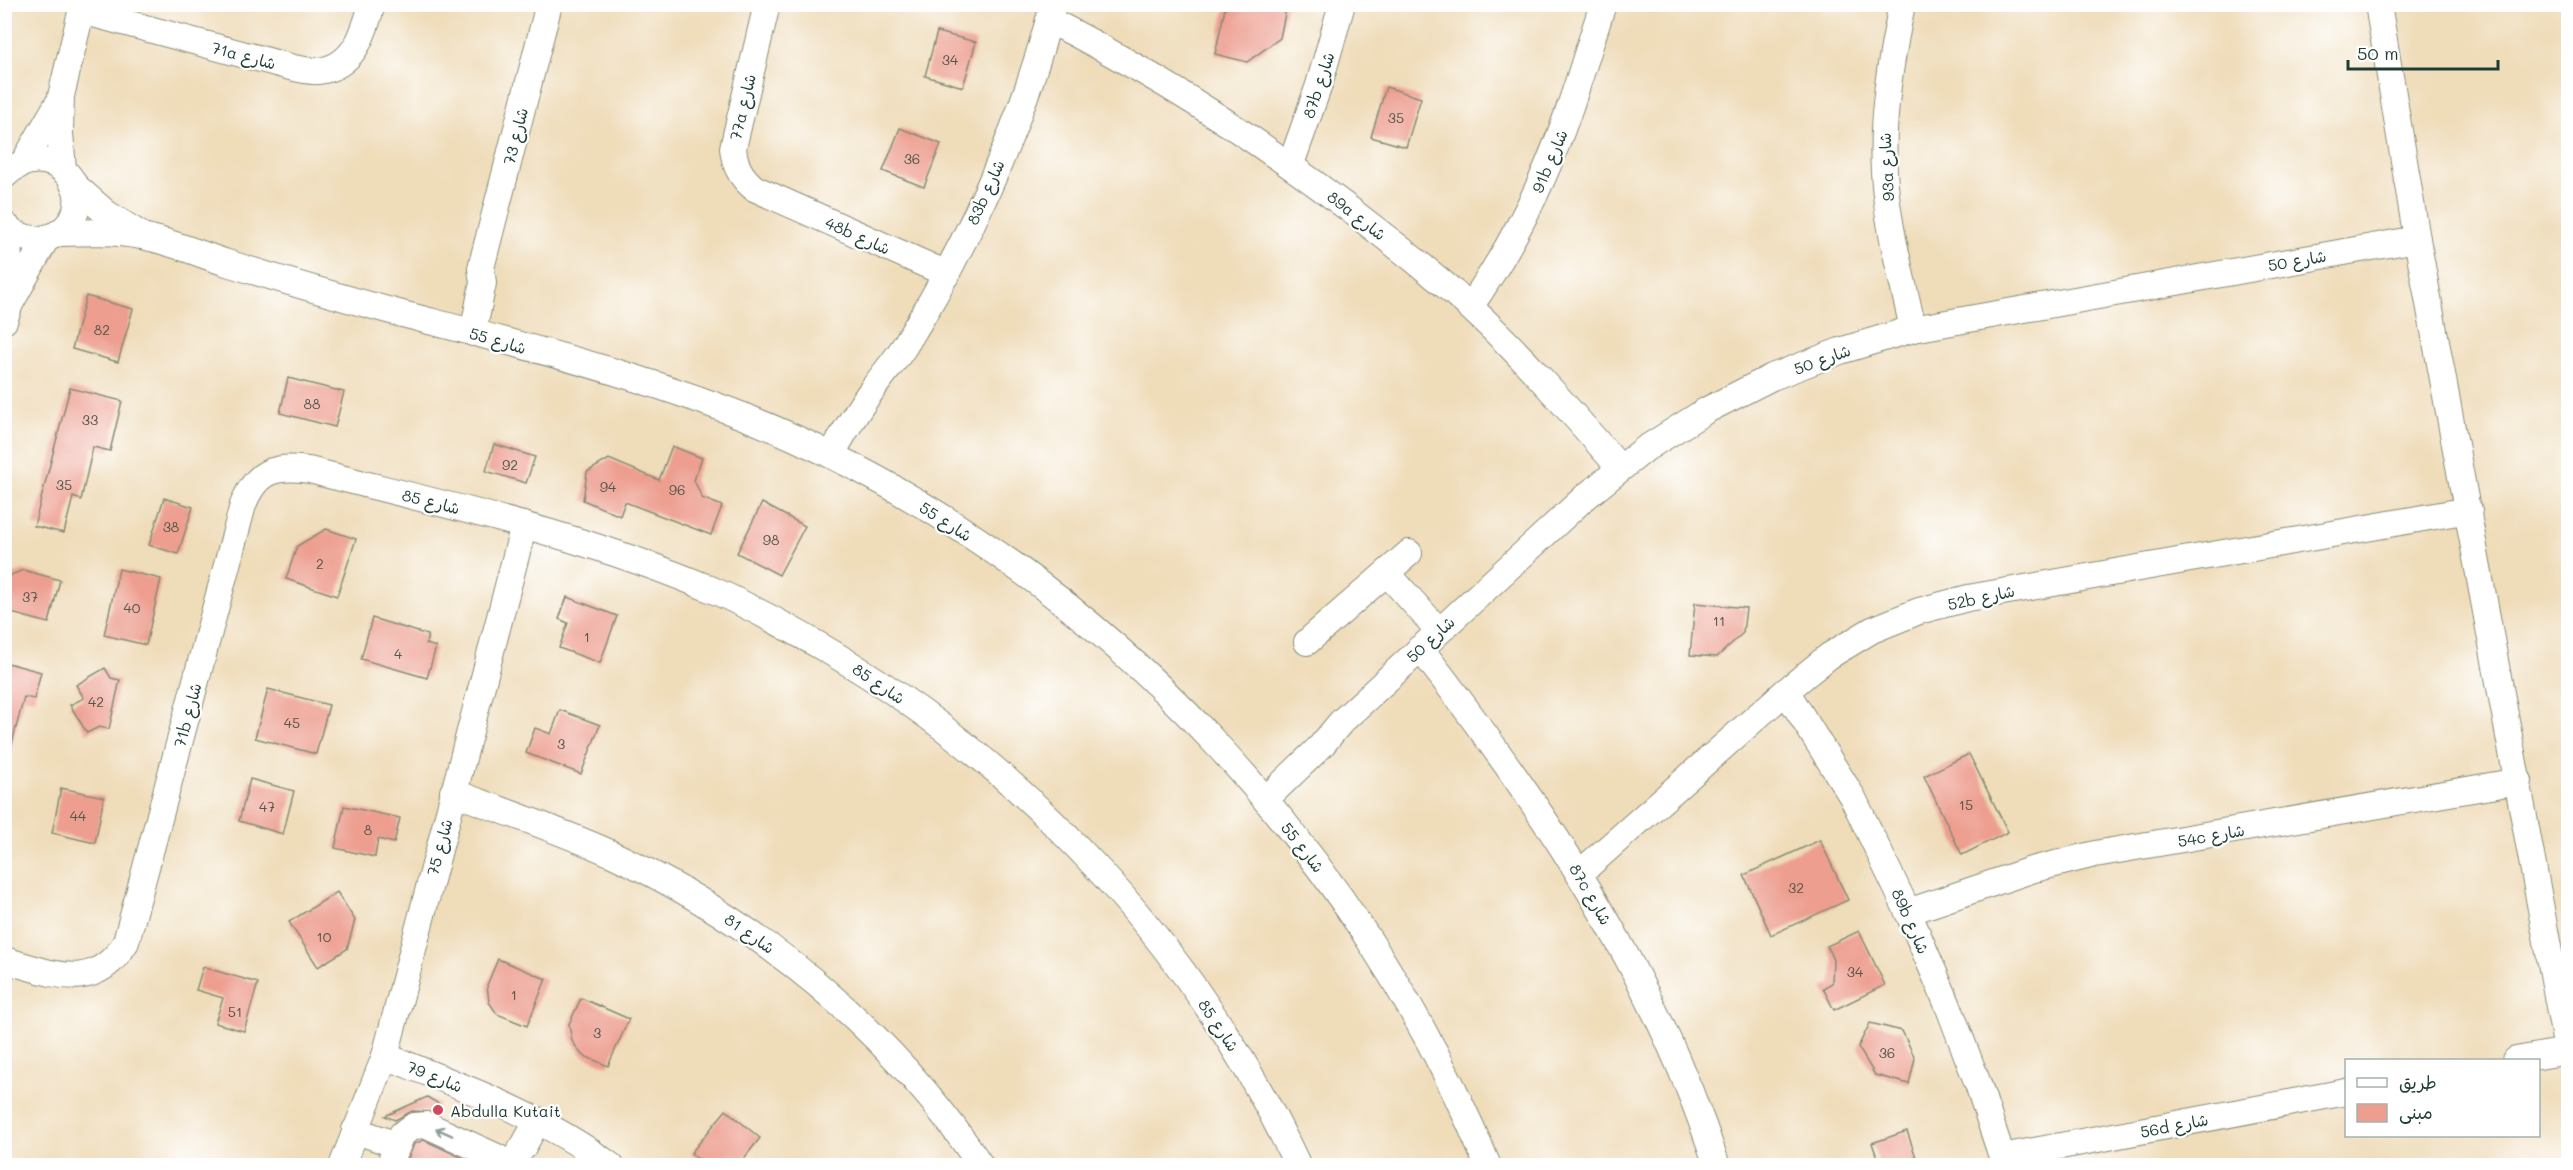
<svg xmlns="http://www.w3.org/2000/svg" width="2573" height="1170" viewBox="0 0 2573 1170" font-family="Mali,'Playpen Sans Arabic',sans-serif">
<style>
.building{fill:#ed9e8f}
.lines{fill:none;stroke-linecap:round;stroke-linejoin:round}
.minor-casing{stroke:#878c76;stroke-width:28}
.minor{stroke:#fff;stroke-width:26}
.oneway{stroke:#8f9e9a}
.poi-dot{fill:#d1495b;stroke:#fff;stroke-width:2}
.labels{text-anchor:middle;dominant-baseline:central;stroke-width:4.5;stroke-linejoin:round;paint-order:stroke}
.number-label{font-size:14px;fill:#52554b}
.street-label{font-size:16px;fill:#1f3d34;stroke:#fff}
.poi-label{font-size:16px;fill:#1f3d34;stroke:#fff;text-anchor:start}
</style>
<rect width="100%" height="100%" fill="#fff"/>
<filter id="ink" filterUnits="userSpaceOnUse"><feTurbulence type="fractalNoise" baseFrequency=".0167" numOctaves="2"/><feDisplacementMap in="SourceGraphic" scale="12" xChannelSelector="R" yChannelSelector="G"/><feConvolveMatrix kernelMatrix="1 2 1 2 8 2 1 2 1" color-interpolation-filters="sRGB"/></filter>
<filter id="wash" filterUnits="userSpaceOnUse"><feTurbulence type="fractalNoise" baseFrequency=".008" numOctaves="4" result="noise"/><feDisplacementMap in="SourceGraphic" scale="24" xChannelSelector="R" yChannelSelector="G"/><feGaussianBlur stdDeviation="1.35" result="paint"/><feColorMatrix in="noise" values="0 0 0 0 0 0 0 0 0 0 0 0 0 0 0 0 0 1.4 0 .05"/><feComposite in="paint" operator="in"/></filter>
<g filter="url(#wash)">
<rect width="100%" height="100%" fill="#efdcb9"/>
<g id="blocks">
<g class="building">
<polygon points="1226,4 1287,4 1280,38 1247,62 1215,54"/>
<polygon points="937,32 976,42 963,87 925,76"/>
<polygon points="1386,87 1421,98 1406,147 1371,137"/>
<polygon points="900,128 941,144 924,187 883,171"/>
<polygon points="86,296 133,309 118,362 72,349"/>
<polygon points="288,378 344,392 335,427 280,413"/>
<polygon points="70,388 122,401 110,451 93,447 81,500 73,497 64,533 34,526"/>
<polygon points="494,444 535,457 526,483 486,471"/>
<polygon points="672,446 702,458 694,480 702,498 722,506 711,535 625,502 620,516 583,500 587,472 609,459 659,480"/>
<polygon points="164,498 193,507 178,554 149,545"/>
<polygon points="762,503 805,526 779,575 737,553"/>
<polygon points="326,529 356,539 337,596 286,579 297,546"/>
<polygon points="119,569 161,579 146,645 104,635"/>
<polygon points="23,570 60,580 49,623 4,611 4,578"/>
<polygon points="567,597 617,616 600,663 559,648 568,623 559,619"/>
<polygon points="1695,603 1746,608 1743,633 1717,657 1690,655"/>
<polygon points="372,618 428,635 426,644 436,647 427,678 361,659"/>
<polygon points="4,662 41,672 34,699 24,697 10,751 4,751"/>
<polygon points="105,668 111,678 120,680 109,729 99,727 87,733 70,705 84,698 76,685"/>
<polygon points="268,689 329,705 316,754 255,738"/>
<polygon points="560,710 600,725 581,774 526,753 535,728 551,734"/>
<polygon points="1969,754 2008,832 1962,855 1924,776"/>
<polygon points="250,779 294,791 283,834 239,821"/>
<polygon points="61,788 104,797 95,843 52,833"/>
<polygon points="344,806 400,818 394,843 378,839 375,857 335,848"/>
<polygon points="1820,840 1848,900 1771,935 1744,875"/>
<polygon points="337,892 355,920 347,949 318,967 289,922"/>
<polygon points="1859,931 1885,985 1834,1010 1823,988 1832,983 1833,960 1827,946"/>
<polygon points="498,959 546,979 527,1026 497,1014 489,1002 487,985"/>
<polygon points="203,967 258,983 244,1031 215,1023 223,998 196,990"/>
<polygon points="581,998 629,1019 608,1066 582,1055 572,1041 569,1024"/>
<polygon points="1870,1023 1902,1031 1915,1058 1909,1084 1875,1075 1858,1047"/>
<polygon points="427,1097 439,1104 435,1112 412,1111 395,1120 385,1116"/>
<polygon points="726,1110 760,1138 738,1166 706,1166 691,1153"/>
<polygon points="1907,1131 1919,1166 1880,1166 1872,1143"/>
<polygon points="424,1140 480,1166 405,1166 414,1144"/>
</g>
</g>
</g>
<g filter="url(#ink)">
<use href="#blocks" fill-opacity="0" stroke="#878c76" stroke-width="1.5"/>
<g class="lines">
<g class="minor-casing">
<g id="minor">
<path d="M767 4 733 148C735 166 740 176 754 188L947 274"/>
<path d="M1902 4C1891 60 1881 115 1884 172 1887 225 1902 277 1913 329"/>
<polyline points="2378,4 2417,239 2568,1055"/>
<path d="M82 11 294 68C301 69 311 72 318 71 354 67 364 34 372 4"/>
<path d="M1049 20C1169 81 1274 149 1380 233 1411 257 1442 281 1471 308 1524 357 1572 413 1619 467"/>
<polyline points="24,162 57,105"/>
<polyline points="1291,164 1319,85 1342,4"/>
<polyline points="63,169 60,133 61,96 83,4"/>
<path d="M4 176C48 133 101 190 66 227 59 234 51 238 41 239 27 240 14 235 4 224"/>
<polyline points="73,184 106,213 138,233"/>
<polyline points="8,228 10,300"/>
<path d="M60 233C87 232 115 231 141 236 170 241 199 254 227 263 282 280 336 296 391 311 528 347 666 380 795 438 1106 579 1358 851 1488 1166"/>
<path d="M1470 307C1498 266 1522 224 1542 179 1567 123 1584 63 1603 4"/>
<polyline points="4,321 10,304 46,239"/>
<polyline points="473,333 483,283 481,268 549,4"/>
<path d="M831 455C844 433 857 410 872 390 884 373 897 359 907 342 971 238 1022 123 1053 5"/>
<polyline points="1387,573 1439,631"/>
<polyline points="1307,642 1409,553"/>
<path d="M1420 648C1542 806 1655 973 1717 1166"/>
<polyline points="1786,691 1853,798 1908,912 1949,1008 1978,1084 2005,1166"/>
<path d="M453 792C505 812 559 830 610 853 759 922 889 1029 981 1166"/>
<polyline points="1266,799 1321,746 1341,722 1584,498 1645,449 1707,410 1772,377 1840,351 1913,329 2417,239"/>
<polyline points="1580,873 1786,691 1829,656 1872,630 1919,611 1968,598 2469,510"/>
<polyline points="1908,912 2031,870 2095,854 2519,781"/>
<path d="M4 960C53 973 94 995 126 942L243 505C256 471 274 465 309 470 445 505 585 535 715 591 754 608 791 629 827 650 1030 769 1198 952 1298 1166"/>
<path d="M385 1056C463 1087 542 1115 611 1166"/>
<polyline points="2516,1060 2568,1051"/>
<polyline points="355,1130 396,1145"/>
<polyline points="2002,1157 2346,1092"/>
<polyline points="342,1166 385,1056 524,525"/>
<polyline points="389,1166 402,1134 414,1126 427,1125 497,1157 505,1166"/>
<polyline points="509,1166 523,1147 538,1120"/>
</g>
</g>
<use href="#minor" class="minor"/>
</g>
<defs><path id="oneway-shaft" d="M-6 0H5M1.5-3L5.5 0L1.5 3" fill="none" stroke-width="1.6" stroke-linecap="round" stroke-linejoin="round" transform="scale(1.5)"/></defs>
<use class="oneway" href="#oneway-shaft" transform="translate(444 1132) rotate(-156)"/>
</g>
<circle class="poi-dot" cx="438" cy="1110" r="6"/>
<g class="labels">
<g class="number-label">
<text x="950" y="59">34</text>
<text x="1396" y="117">35</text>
<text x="912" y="158">36</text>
<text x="102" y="329">82</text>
<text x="312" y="403">88</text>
<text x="90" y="419">33</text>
<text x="510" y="464">92</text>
<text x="64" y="484">35</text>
<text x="608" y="486">94</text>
<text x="677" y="489">96</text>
<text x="171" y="526">38</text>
<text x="771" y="539">98</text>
<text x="320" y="563">2</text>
<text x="30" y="596">37</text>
<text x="132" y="607">40</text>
<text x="1719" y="620">11</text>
<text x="587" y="636">1</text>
<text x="398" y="653">4</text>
<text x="96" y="701">42</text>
<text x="292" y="722">45</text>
<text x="561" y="743">3</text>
<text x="1966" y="804">15</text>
<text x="267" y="806">47</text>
<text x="78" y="815">44</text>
<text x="368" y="829">8</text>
<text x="1796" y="887">32</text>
<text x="324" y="936">10</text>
<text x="1855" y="971">34</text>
<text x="514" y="994">1</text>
<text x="235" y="1011">51</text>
<text x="597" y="1032">3</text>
<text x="1887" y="1052">36</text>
</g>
<g class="street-label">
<text transform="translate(244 55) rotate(15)">71a شارع</text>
<text transform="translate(1318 85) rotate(-72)">87b شارع</text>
<text transform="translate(742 107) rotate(-77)">77a شارع</text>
<text transform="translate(515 136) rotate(-76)">شارع 73</text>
<text transform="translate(1549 161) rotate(-67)">91b شارع</text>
<text transform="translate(1886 167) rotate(-93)">93a شارع</text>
<text transform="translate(985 192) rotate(-66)">83b شارع</text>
<text transform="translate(1357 215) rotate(38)">89a شارع</text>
<text transform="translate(858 235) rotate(24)">48b شارع</text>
<text transform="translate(2297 260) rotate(-10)">شارع 50</text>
<text transform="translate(498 340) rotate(16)">شارع 55</text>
<text transform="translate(1822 359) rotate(-20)">شارع 50</text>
<text transform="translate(431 501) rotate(14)">شارع 85</text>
<text transform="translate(946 521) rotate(33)">شارع 55</text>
<text transform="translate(1981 597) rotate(-12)">52b شارع</text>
<text transform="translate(1430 639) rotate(-43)">شارع 50</text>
<text transform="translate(879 683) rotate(34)">شارع 85</text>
<text transform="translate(187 715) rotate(-75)">71b شارع</text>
<text transform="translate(2211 835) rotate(-10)">54c شارع</text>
<text transform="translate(439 847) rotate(-75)">شارع 75</text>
<text transform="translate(1303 847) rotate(52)">شارع 55</text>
<text transform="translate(1591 894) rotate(60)">87c شارع</text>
<text transform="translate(1911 921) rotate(66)">89b شارع</text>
<text transform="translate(750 933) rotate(35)">شارع 81</text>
<text transform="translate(1219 1025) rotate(56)">شارع 85</text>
<text transform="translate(435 1076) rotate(22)">شارع 79</text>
<text transform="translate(2174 1125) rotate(-11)">56d شارع</text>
</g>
<g class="poi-label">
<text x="450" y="1110">Abdulla Kutait</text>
</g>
</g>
<rect width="2573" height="1170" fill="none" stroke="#fff" stroke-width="24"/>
<rect x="2345" y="1059" width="195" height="78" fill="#ffffff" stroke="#a5b1ae" stroke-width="1.5"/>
<rect x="2357" y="1078" width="30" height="9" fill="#ffffff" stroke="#a5b1ae" stroke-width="1.5"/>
<text x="2399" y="1089" font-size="18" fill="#1f3d34">طريق</text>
<rect x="2357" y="1104" width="30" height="18" fill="#ed9e8f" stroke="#a5b1ae" stroke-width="1.5"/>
<text x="2399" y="1119" font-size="18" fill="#1f3d34">مبنى</text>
<path d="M2348 60v9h150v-9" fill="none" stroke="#1f3d34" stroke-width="3"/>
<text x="2357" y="60" font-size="18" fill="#1f3d34" stroke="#ffffff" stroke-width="4.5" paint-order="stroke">50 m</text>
</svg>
